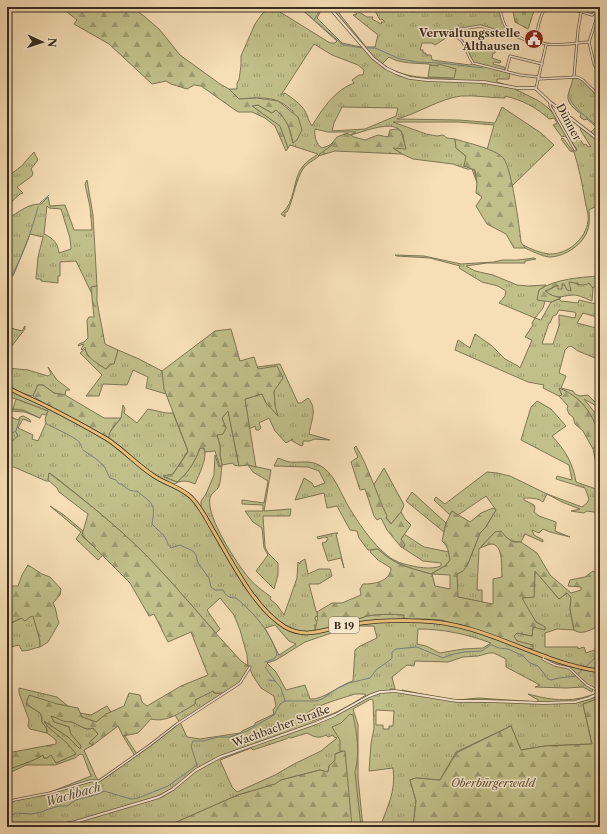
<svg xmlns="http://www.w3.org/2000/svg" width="607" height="834" viewBox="0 0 607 834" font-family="'Libre Caslon Text',serif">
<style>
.grass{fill:url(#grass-tufts);stroke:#7e7654;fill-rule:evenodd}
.forest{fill:url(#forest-firs);stroke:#7e7654;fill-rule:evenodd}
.cemetery{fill:url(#cemetery-stones);stroke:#7e7654}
.green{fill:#c1c08b;stroke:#7e7654}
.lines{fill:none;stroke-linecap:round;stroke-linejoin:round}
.stream{stroke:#78817b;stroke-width:1}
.minor-casing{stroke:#695944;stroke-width:3}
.tertiary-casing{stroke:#695944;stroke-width:3.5}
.primary-casing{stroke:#3a2c1e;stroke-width:4.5}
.minor{stroke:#f9ead0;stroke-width:1.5}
.tertiary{stroke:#f9ead0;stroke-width:2}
.primary{stroke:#ebc07b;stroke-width:3}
.labels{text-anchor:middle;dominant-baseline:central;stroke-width:3;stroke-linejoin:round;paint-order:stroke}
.shield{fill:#f9ead0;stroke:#736553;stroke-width:1}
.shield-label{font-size:10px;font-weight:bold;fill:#3a2c1e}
.poi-label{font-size:11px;font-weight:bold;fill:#3a2c1e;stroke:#f9ead0;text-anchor:end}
.street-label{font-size:11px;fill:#3a2c1e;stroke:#f9ead0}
.park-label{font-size:11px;font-style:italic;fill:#5c5139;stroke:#f9ead0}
.water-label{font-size:12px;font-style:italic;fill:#545045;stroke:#f9ead0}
</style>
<defs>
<pattern id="grass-tufts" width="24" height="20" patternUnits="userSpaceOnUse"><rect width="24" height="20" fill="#c1c08b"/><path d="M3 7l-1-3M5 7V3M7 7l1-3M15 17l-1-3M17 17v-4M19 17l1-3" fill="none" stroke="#9e9c71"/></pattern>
<pattern id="forest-firs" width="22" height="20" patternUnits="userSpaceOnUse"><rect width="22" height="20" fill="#c1c08b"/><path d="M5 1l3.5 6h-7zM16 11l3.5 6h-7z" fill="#9e9c71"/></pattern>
<pattern id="cemetery-stones" width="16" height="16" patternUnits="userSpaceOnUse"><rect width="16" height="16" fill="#c1c08b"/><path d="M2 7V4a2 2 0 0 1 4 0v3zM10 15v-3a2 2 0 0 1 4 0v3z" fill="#9e9c71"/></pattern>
</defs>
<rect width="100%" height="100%" fill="#f6dfb6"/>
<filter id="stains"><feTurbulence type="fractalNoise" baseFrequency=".005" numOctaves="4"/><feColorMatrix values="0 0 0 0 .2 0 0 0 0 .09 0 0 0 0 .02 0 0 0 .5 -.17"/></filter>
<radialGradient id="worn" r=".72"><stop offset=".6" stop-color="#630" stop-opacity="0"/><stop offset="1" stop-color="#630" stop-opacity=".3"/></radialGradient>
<g class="grass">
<path d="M256 7H272L330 43H335L337 41 299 7H323L317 18 342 43 361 47 360 43 329 7H335L342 17 366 47H375L378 35 353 15 357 14 348 7H351L367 17H373L372 19 381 24 382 23 381 22H385L382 19 380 20 373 7H393L404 11 415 12 416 7H503L500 9C502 15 502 22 506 27 508 30 511 31 512 35L480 26 445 32 452 34 435 45 432 43H422L420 50H423V53H426V55H431L432 60 470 65 474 63 464 44 494 45 495 47V53H493L492 58 501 61 500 63 494 62 493 64 504 67 506 71 510 72 509 79H497V82L517 88 515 89C522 93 530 96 537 100 553 109 563 125 570 141L565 136 562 137 553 125 557 123 554 118 549 119C536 107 522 100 505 96V98C490 98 476 95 461 96 439 99 419 113 397 119L459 120 495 123 502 107 541 133 554 145 512 186 509 174 496 153 487 150 494 125 458 122H393L426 134 437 136 443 135 447 138 455 139 456 148C470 159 474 165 477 183L472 169H467L453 164 413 159 402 154 393 148H405C404 144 404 137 402 133 395 118 363 132 351 135H350L356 132H328L315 129C314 136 316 144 322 148L330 145 333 142V145C327 149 323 152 318 157 313 161 307 163 303 169 296 180 294 195 289 208L287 212H285V217L281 214C296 203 292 179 303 166 307 161 314 157 318 154L290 145 288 148 279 126 252 106 258 105 272 113 276 110C290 122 288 127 293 143V111C288 108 285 104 280 102 269 96 251 98 239 99L229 89H237V83L239 80 241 65V56L255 24 262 14 267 10ZM314 44 332 55 358 65 364 70 363 75H359L352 80 354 83C335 90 322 109 312 126 308 121 308 116 305 111 301 104 292 98 285 93L281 95ZM389 57C400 64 417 63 429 64L430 65 456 69 453 78C428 78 404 79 382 64ZM342 107 398 108 396 116 365 129 332 131 334 123Z"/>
<path d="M573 77 581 79 600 97V130L587 119 584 120 580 117 581 114C579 112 577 112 576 110 561 97 571 93 573 77Z"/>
<path d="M579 124 590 133 595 128 600 130V152L598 153 600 156V204L589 210C589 216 590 223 588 229 584 244 565 257 549 257 541 256 532 251 525 248L523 245C531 249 540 253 549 254 567 255 586 239 588 221 589 214 586 207 585 200 582 183 579 168 574 152L570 151 561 139 563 138 573 151 575 150 576 151 577 149 572 143 579 138 584 145 586 144 588 147 590 146 591 147 581 131Z"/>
<polygon points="34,152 38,160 31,169 33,173 32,176 17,187 23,193 20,194 7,206 7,177 23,165 24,163"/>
<path d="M87 180 93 215 97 286 91 287 92 294 76 261 60 262V276H58V283L41 281V279H36L38 257 43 237 30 234 14 274 9 281 7 286V218C20 213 25 204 41 204L48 197 50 206 65 205 74 230H92L90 207 85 184ZM47 206 49 208 61 209 70 238 71 249 59 253C58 243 53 238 44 234Z"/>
<path d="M395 255 424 256 461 264 494 262 502 260H518L534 258 536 259 525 261V263H487L466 266 475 271 493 275 517 285 528 286 546 285 539 290 538 300 545 301 543 308 535 318 541 320 551 302 559 299 561 301 578 303 579 300 600 305V318L583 313 577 323 600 329V360L578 351 571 346 568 347 565 350 559 373 566 376 561 388 573 391 575 394 580 396 588 395 600 407V408L584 399 600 419V439C592 416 584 397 559 389L562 395 559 396 543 388 544 385 528 382 455 350 458 340 470 348 475 334 491 345 505 359 518 366 520 368 532 340 525 337 533 325 532 323 535 318 499 303 505 296 506 291 498 286 482 282 459 268 460 266 430 258 397 256ZM559 310 574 312 576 313 575 318 559 315V326L553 344H542L549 323H550L553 316 556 315Z"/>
<path d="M568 282H574L578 285 589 283 593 288 592 301C586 299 580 295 573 295 559 296 559 300 545 292 558 286 559 279 571 291Z"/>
<polygon points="25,326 25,329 11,347 12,344 7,343 7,327 22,331"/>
<polygon points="85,349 88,356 106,369 114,362 118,350 139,359 162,371 166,394 146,388 148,377 133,370 127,385 103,384 99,396 86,396 102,375 80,353"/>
<path d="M280 364 298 403H301L308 398C318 409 311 421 309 434L330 440 314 439 310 441H303V445L301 446 291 440 293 439 286 443 275 431 269 418 259 423 261 428 259 430H256L255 426 249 429 245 399 262 394 266 403 275 406 274 391 257 367Z"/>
<path d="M48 367 57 380 70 390H66L65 395 54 393 43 385H38L33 396 19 393 26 398 50 407 111 442 108 437 110 432 121 418 123 405 125 409 124 413 137 423 148 409 166 413H173L188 451 173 474 164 477 177 482C188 473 195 462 200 448H204C208 458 199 474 195 484 187 480 180 480 173 485L191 497 201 509V501L206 494 214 475 215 455 219 467 222 465 220 455V446L217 435 223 433 226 428 222 418 228 410 239 466 234 465 233 463 222 465C221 472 221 480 219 486 217 491 211 493 210 498 206 517 236 562 248 577 254 585 263 591 271 597L270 599 277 605 284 615 297 578 298 562 300 564V562L305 559 308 574 319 569H330L332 576 319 584H309L316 611 317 612 318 618 316 616 315 618 316 621 319 620 315 626V633L367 616C379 614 391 614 404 615V620L424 619 442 620 516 646 532 648V645L517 641 514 636 517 633 532 636 533 626 545 630V627L536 622 521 598 534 597 535 571 559 599 567 593 572 597 570 609 574 630 557 629 545 633V647H578V649L584 647 586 653 600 648V693L589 698 576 702H580L600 696V698L583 704 592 744 545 746 521 750 511 726 456 752 440 780 416 778 410 780 416 801 413 827H380C388 805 396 792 393 768L369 771 371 744 374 728 373 700 371 699 353 709 358 725V778L363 827H358L354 801 356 793 354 789H351V776L355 765V734C348 728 342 725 333 729L341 730V735L343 742 344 743V750L335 754 336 760 329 766 328 773 320 770 281 780 276 784 238 795 165 827H7V803L14 800 43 795 91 776 83 755 80 754 75 758 55 765H26L7 774V770C19 765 32 762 43 755L44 758H47L51 754 56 763 76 754C67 742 50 734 44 720L68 737 80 749 81 746 70 734 69 727 54 722 50 716C55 717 58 718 62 720 65 722 69 721 72 722 80 724 85 732 93 728L98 734 89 743 93 745 84 750 96 777 99 781 135 756 123 736H125L137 754 180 723 175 715 195 704V700L213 690 214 693H226L180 722 187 737 200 739 240 733 242 731 255 725V723L274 714 273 710 276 706 274 696 261 688 253 676 249 667H248L247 655 240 630 234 615 220 598 207 610 220 629 216 633C193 607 171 581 147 556 117 526 83 499 50 473L48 479 49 481H46L14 467H7V409L23 410 40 418 25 412 10 411 9 416 18 420 20 417 23 416 29 419 31 422 23 419 18 428 33 435 32 439 38 441 46 423 45 419 48 411 17 399 7 397V368L28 370 48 376 51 374ZM275 625 289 641 296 644 279 655 265 628ZM359 626H374L377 638 360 646 355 650 353 681C339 685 324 700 310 699L305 685 286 690 276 672 267 663 276 660 305 642 346 628ZM418 629C443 629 467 634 491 643L483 648 463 649 440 653 426 646 417 644ZM489 653H494L506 659V667L540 685 535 687 566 688 583 687 592 692 593 688 599 692C575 703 553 701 528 694L538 700V702L478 698 458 700 446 699 402 690V692L391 691 390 689H395L392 677 407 665 414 666 415 661 448 662 463 657 478 656ZM355 694H364L366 695C348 707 328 718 306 722L304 716C312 706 343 698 355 694ZM376 710 394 711 393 726H389V729H383V725H376ZM307 733C314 737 319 739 326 735L328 737 333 735 334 737 337 738 321 751 294 764 275 775 237 792 232 787 220 760 251 748 253 750 286 739 289 737 291 738Z"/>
<path d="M537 401 551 409 566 426 552 436C565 450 573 463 576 482L596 489V464L593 449 596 444 598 455 600 448V513L587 511 584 513 571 511 580 509 562 502 547 494 543 502C539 498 530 498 524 498V500L534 505 535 508 534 512 539 516 556 522V524L555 531 570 537 550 532 543 529 539 533 532 530 534 535 543 540V542L525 534 521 542C512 542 507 539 501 532H495L479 549 477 590H482V602L457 597V574L467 566 480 533 485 528 496 510 486 496 458 515 452 511 450 515 434 500 436 497 445 504 487 472 497 473 510 476 547 494 582 507 587 503 589 499 585 488 556 479 557 476 572 480 569 465 521 440 531 407Z"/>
<path d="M278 458C281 459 285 461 289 462 299 463 310 460 319 465 333 472 339 489 346 502 356 520 376 550 394 560 401 564 409 565 417 567 426 568 433 569 441 566V563L423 561 403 548 405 545 401 539 404 534 424 547 449 552 450 560 445 566 431 574C410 568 394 565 378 549L368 550 359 538 357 531 350 530 337 506 327 508 324 493 295 500 304 478 312 483 314 487 325 483 319 471 308 467 274 466Z"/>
<polygon points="248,465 271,470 264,511 291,509 290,516 263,516 265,547 268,553 278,563 278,575 274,589 256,571 268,555 264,548 262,528 253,522 245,511 263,511 263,505 242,504 242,500 264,503 268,481 253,472"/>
<polygon points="384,468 404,505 401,512 391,524 386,517 373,486"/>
<polygon points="412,492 446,523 444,532 406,501"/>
<polygon points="50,506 64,515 83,531 82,536 103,555 98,560 76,539 81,532"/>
<polygon points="335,533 338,533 336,534 344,568 341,558 328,561 322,543 326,542 328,538 325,537 318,539 317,537"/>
<path d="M30 616H34L40 641V647C33 648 29 651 22 651L19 645 7 648V625L22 618Z"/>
<polygon points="19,688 57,697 68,706 57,704 26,704 40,713 42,717 42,722 47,729 47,733 30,729 28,726 29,720 19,693"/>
<polygon points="107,706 111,712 96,722 82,717 80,713 91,715"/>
</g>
<g class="forest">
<path d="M61 7H131L144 16 160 30 180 55 220 84 229 89 239 99 257 98 278 101 298 117 302 130 297 140 293 143C290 128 288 121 276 110L272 113 258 105 252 106 280 126 288 148 286 151 275 126 265 118 252 112H238L201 86 194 85 187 89 171 84 166 81 152 84 109 44 74 24 77 20Z"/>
<polygon points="397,129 401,131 406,149 393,148 402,154 335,151 318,156 321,153 332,145 333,142 337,137 347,133 354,137 365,140 378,135 388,137 390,130"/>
<path d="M455 139C467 143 497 149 504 159 512 171 519 225 521 242L525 248H514L506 234 487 224 476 206 482 197 476 193 477 183 475 170 464 166 466 156 456 148Z"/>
<path d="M600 276V285H596L593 288 589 283C582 288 577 282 569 282L571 291 567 290 564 284H562V289H558V285L545 291 551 295 561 298 551 302 537 300 539 290C554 279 582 277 600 276Z"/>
<path d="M97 286V302L105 344 118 350 114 364H110L106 369C97 363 86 358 85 347L82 350 81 349 84 344 78 346 79 344 84 342 88 338 87 320 89 317H94L91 287Z"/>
<path d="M231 329 240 361 254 357 258 369 277 366 283 378 274 391 275 406 278 416 266 403 262 394 245 399 256 467 248 465 239 466 228 411 222 418 226 428 223 434 217 435 220 446V455L222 465 220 467 215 451 205 452 204 448H200C195 462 188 473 177 482L163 476 173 474 188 452 187 448 164 389 162 371 215 331Z"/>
<path d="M38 385H43L54 393 65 395 104 418H121C116 424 107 432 109 440L52 409 33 396Z"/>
<path d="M559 388C586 398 604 428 598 456L596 445 593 449 583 431 575 424 573 417 569 414 567 409 568 406 559 396 562 395Z"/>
<path d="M356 446C369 468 376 493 387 516L386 518 391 524 401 512 405 519 411 525 401 539 405 545 403 548 401 547 387 530 381 518 377 520 374 516 365 489 360 490 351 462 358 457 354 448Z"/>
<path d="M49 473C83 499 117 526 147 556 180 590 209 627 241 661L250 667 240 683 226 693H214L213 691 195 700V704C181 712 167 723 151 719L138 733 123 736 118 726 93 745 89 743 98 734 93 728C85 731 80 725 72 722 69 721 66 722 63 721 58 719 56 717 51 716L54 722 69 727 71 734 81 746 80 749 68 737 44 721 47 726 67 743 76 754 56 763 51 755 47 758H44L43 755C32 762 19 765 7 770V750L13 752 56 744V740L47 733V729L42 722V717L40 713 26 704 29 695 57 704 78 708 82 717 96 722 106 714 124 706 129 693 140 695 142 702 147 706 181 686 208 675 191 632 168 642 154 614 149 616 130 583 82 535 88 514 59 492 57 488 48 480Z"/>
<path d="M493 508 496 510 485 528 480 533 467 566 463 571 457 574 458 597 493 604V579L502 577C501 570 504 545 492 544 489 544 483 547 480 548L495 532 501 531 506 537 513 542H521L537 553 550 575 571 593 581 590V587L568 586 570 580 585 577 593 571 600 575V626C591 629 582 636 574 630L570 609 571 597 567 593 559 599 535 571 534 597 522 598 536 622 545 627V630L533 627 532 636 517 633 514 636 517 641 533 645V649L516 646 442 620 424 619 404 620V615C391 614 379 614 367 616L315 633C315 625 319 620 317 612L332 603H342L361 595 360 589 363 584C374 584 390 582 391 568L378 560 370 552 371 550 378 549C394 565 410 568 431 574L445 566 450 560C449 553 448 546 442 541L446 523 452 511 470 522 481 513ZM432 574 450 575V589L435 586Z"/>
<path d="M28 565 42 574 50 577 61 589 60 595 53 603C57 610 56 616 59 623L48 642 40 647V641L33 616 30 617 25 621 21 618 7 625V586H18L22 575Z"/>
<polygon points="600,698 600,827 413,827 416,801 410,780 416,778 440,780 456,754 456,753 511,726 521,750 545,746 592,744 583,704"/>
<polygon points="346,750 353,827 165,827 238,795 275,784 281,780 320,770 328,772 329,766 335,760 335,754"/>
</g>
<polygon class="cemetery" points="517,7 535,8 528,29 515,22 513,11"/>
<g class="green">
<polygon points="439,64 456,69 454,78 428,77 430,65 438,66"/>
<polygon points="16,399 48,411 46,415 42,414 40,418 23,410 13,409"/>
<path d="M350 714 353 715C357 734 360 753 355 772L361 827H352L345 751H340V740L332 727 341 723Z"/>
</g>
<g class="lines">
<g class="stream">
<polyline points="299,7 343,45 363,48"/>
<polyline points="314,20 322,7"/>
<polyline points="367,48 375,48 400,59 417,62 441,63 483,68"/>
<path d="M570 98C571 107 593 122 600 128"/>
<polyline points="40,203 49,195"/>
<path d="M7 283C22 260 31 233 38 207"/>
<path d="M45 423C52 427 77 438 79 442 81 444 81 446 82 448"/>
<polyline points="7,431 12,433 16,431 20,418"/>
<polyline points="7,445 18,436 16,432"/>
<path d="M83 450 95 458 104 466 110 478 116 480 119 484H122C125 488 131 492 137 491 152 504 156 502 152 524 156 529 163 533 166 539 168 543 167 544 171 548L180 545 193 551 196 555 198 563 209 578 211 587 215 590H223C226 596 229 598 236 598 253 612 272 633 277 655L274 659 265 662"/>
<polyline points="265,667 275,681 281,688 285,701"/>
<polyline points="268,680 275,681"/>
<polyline points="7,817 16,813 31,814 42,812 46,810 59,806 67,806 76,800 98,794 104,791 131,799 138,798 168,786 197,765 191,746 193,741 203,741 218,737 230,737 247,731 274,715 280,704 285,701 316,701 322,699 338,688 349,683 370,678 376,670 390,660 392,658 392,652 396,649 417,647 443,658 450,655 464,652 482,651 490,645 492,645 499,648 508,649 523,656 530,663 538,666 548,679 551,680 559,678 576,676 600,653"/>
</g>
<g class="minor-casing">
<g id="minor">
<path d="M503 7 500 9C503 25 505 29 519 37"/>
<path d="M545 7C541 16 536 28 537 38 539 50 579 42 589 42"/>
<polyline points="555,7 572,9 592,15 599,9"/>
<polyline points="600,8 589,42 594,64 600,75"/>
<path d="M444 32C470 40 461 45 473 63L520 75 539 77"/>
<polyline points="444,32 480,26 521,38 529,42 537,43 538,41"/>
<polyline points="464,44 500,45"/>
<polyline points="506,71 510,56 542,64"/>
<polyline points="574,76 578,30 582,7"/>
<polyline points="538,79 577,77 583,80 600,97"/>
<polyline points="536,88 546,45"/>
<polyline points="550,102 550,106 575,150"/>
<polyline points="544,656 543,659 555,665 569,668 587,685 600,692"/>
<polyline points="7,803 14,800 50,793 90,781 99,781 150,745 177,724 240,683 250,667"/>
</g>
</g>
<g class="tertiary-casing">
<g id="tertiary">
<polyline points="329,7 373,58 386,68 396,73 410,78 427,80 484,82 517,88 535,88 550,102 600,141"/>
<polyline points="49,827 75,822 159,797 173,789 196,770 220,757 316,723 335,715 369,696 380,692 395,691 457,701 486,701 544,703 575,702 589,698 600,693"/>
</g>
</g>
<g class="primary-casing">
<path id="primary" d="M7 387C20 395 35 400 48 407 68 417 88 428 107 439 124 450 137 465 154 476 166 484 180 487 191 497 201 507 207 520 214 532 232 562 255 609 285 627 309 641 330 626 354 624 375 621 399 620 421 621 484 622 538 663 600 671"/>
</g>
<use href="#minor" class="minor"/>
<use href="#tertiary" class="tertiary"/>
<use href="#primary" class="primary"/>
</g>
<defs>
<g id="civic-disc" transform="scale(1)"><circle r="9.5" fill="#8f2418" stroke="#f9ead0"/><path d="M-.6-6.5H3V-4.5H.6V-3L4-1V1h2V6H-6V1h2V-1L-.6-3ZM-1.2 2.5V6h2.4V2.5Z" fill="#fff"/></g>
</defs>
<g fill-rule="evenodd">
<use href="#civic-disc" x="534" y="39"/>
</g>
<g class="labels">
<rect class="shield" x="329" y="617" width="30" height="16" rx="3"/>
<g class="shield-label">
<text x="344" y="625">B 19</text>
</g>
<g class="poi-label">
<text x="520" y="33">Verwaltungsstelle<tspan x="520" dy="13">Althausen</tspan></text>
</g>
<g class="street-label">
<text transform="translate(569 122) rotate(62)">Dünner</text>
<text transform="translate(281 726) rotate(-20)">Wachbacher Straße</text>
</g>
<g class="park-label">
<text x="493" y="783">Oberbürgerwald</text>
</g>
<g class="water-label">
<text transform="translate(73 794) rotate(-16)">Wachbach</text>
</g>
</g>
<rect width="607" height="834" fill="none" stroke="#f6dfb6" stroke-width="24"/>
<rect x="8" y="8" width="591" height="818" fill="none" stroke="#3a2c1e" stroke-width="2"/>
<rect x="12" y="12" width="583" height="810" fill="none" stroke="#3a2c1e"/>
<g transform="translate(42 42) rotate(93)" stroke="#f9ead0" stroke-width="3" paint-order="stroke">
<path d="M0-3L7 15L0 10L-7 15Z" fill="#3a2c1e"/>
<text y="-6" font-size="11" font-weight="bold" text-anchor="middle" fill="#3a2c1e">N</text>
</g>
<rect width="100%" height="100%" filter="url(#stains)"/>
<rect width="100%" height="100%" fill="url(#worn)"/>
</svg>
